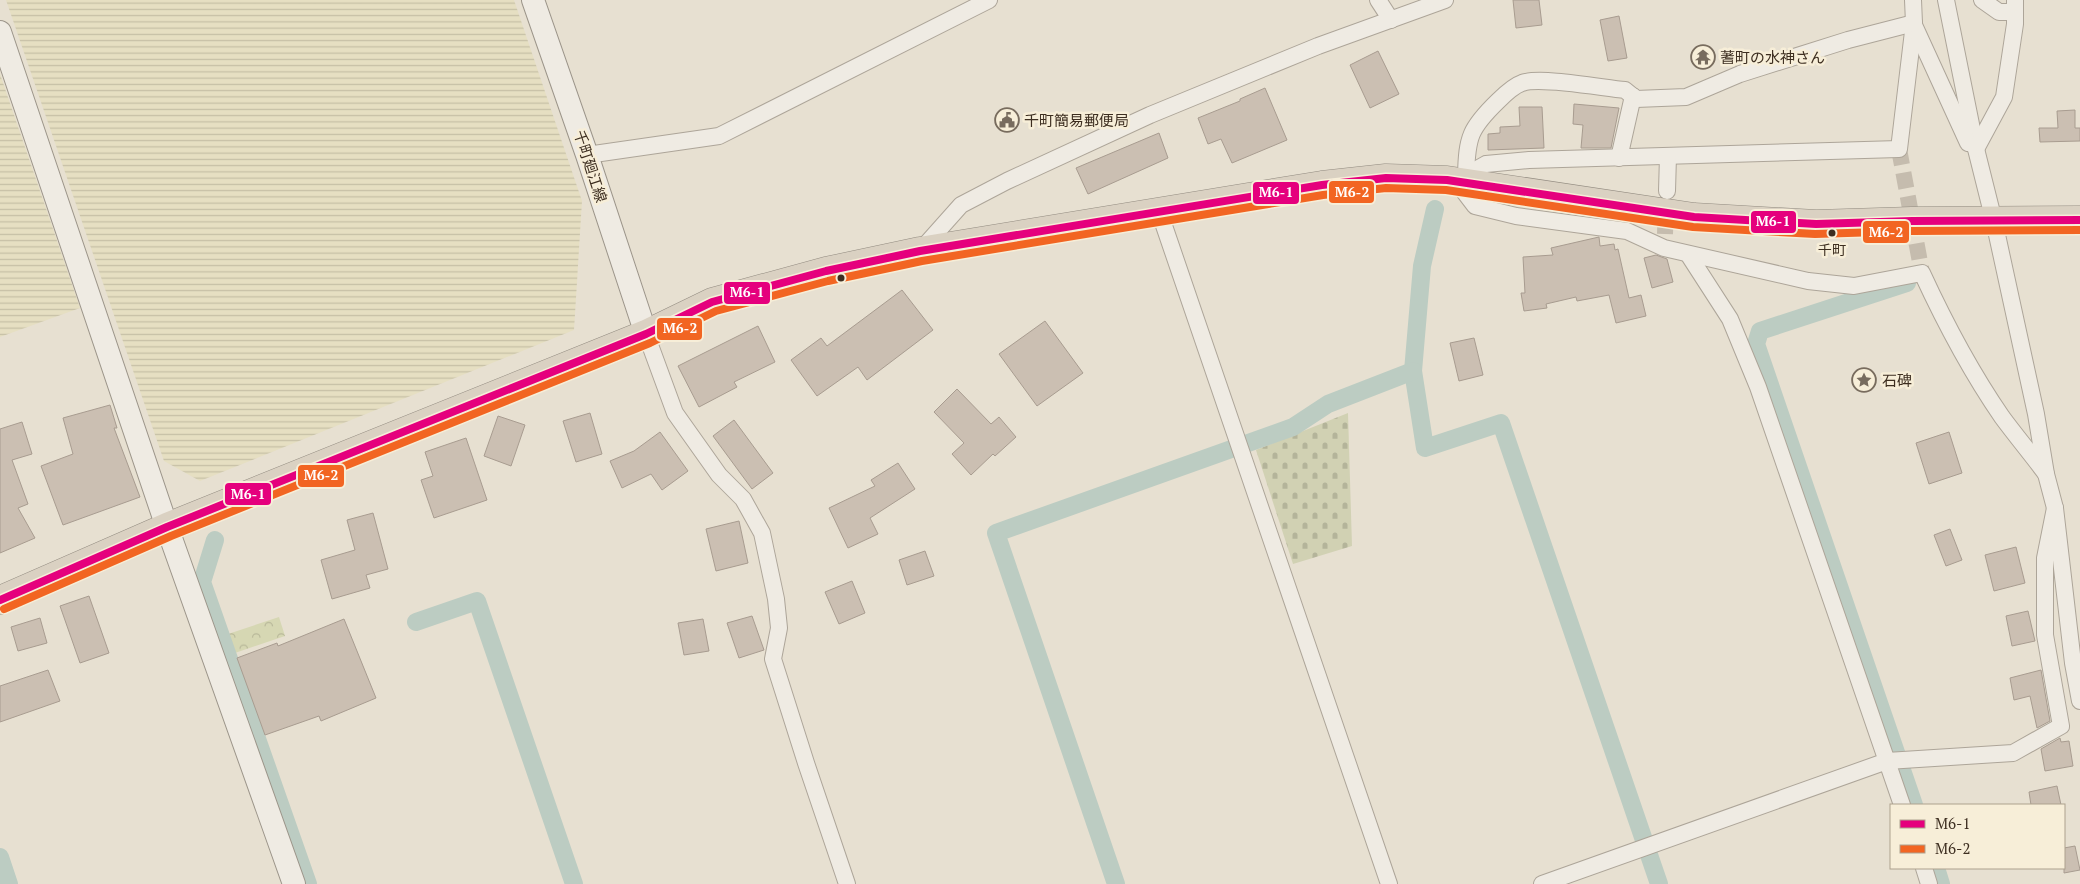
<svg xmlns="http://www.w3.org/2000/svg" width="2080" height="884" viewBox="0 0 2080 884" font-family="'PT Serif','Noto Sans JP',serif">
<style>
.farmland{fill:url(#farmland-rules)}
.cemetery{fill:url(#cemetery-stones)}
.park{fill:url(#park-crowns)}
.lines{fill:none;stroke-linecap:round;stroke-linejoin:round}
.canal{stroke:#bcccc2;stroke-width:18}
.building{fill:#cbbfb2;stroke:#a89c90}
.street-tunnel{stroke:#c5bcae;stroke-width:16;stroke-dasharray:16 8;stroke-linecap:butt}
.street-casing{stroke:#ada599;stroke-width:18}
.secondary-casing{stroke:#9c958a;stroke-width:24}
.highway-casing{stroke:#928b80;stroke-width:29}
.street{stroke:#efebe3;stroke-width:16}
.secondary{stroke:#efebe3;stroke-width:22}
.highway{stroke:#dad1c2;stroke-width:28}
.bus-1-casing{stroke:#f7eed8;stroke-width:11}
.bus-2-casing{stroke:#f7eed8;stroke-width:11}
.bus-1{stroke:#e5007d;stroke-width:8}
.bus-2{stroke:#f26522;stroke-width:8}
.bus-dot{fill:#3d2e20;stroke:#f7eed8;stroke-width:2}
.labels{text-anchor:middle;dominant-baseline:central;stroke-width:5;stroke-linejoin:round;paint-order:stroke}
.bus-label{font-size:14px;fill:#3d2e20;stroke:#f7eed8}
.poi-label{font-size:15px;fill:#3d2e20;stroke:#f7eed8;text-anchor:start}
.street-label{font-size:15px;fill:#3d2e20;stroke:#f7eed8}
.line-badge{stroke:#f7eed8;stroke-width:2}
.badge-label{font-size:14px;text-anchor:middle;font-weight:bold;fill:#fff}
</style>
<defs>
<pattern id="farmland-rules" width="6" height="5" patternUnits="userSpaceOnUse" patternTransform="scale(1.25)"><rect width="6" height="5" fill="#e6dfc2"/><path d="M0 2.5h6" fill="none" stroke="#c6c0a6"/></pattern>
<pattern id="cemetery-stones" width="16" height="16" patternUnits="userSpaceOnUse" patternTransform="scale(1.25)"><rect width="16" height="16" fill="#d1d1b3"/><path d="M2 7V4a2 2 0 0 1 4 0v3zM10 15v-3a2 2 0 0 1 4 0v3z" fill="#b4b49a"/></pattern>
<pattern id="park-crowns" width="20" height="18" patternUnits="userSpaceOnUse" patternTransform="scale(1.25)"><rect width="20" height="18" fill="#d6d7b3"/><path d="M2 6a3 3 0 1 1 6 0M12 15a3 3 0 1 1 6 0" fill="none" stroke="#b9b99a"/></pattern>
</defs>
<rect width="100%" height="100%" fill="#e7e0d1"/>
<g class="farmland">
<polygon points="6,0 514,0 582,201 574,330 200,481 164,461"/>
<polygon points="0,74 80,308 0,337"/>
</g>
<polygon class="cemetery" points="1348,413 1352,546 1293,564 1256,450"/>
<polygon class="park" points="279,617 285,636 232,654 225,635"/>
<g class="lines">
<g class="canal">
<polyline points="1435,209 1422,266 1413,371 1425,448 1501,423 1659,884"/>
<polyline points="1907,283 1760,331 1756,344 1914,805"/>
<polyline points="215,540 202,582 308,884"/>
<polyline points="416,622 477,601 574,884"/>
<polyline points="0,857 9,884"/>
<polyline points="1936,868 1941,884"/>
<polyline points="1116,884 996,533 1293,427 1328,404 1413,371"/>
</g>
</g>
<g class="building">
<polygon points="1513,0 1539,0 1542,25 1516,28"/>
<polygon points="1619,16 1627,58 1608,61 1600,20"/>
<polygon points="1378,51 1399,94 1370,108 1350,65"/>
<polygon points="1265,88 1287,140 1232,163 1221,139 1208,144 1198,118 1240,101 1240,99"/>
<polygon points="1574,104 1619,108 1611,148 1581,148 1583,125 1573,124"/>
<polygon points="1519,107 1542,107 1544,148 1488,150 1488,134 1500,133 1500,127 1520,126"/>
<polygon points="2075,110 2075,128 2080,128 2080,141 2040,142 2039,128 2058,128 2057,111"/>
<polygon points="1159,133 1168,158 1088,194 1076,168"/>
<polygon points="1599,237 1600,246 1614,244 1615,250 1618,249 1629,298 1641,295 1646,316 1616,323 1609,295 1577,301 1576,297 1546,304 1547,308 1524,311 1521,293 1525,293 1523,257 1553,255 1551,248"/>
<polygon points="1656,255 1667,259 1673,282 1652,288 1644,258"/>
<polygon points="902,290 933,330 867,380 858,367 817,396 791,360 821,338 827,346"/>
<polygon points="1045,321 1083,373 1037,406 999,354"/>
<polygon points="758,326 775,362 734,382 737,387 699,407 678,366"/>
<polygon points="1474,338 1483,375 1459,381 1450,343"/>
<polygon points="957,389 991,424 999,417 1016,437 995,456 993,454 971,475 952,454 964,443 934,412"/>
<polygon points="110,405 117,428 114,428 140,497 63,525 41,466 73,454 63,418"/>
<polygon points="590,413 602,454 576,462 563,421"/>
<polygon points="498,416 525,425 511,466 484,456"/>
<polygon points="734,420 773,473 752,489 713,436"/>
<polygon points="22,422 32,454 12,460 28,504 18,508 35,538 0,553 0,429"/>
<polygon points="660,432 688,471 662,490 651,474 622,488 610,461 634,451"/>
<polygon points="1949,432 1962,473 1929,484 1916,443"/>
<polygon points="466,438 487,500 434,518 421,480 433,476 425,452"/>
<polygon points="898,463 915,489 870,518 878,534 848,548 829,508 875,486 871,480"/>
<polygon points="373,513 388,569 366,575 370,588 332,599 321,560 355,550 347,520"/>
<polygon points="739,521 748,563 716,571 706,529"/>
<polygon points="1950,529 1962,560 1946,566 1934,535"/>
<polygon points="2016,547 2025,583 1994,591 1985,555"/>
<polygon points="925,551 934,576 907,585 899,560"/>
<polygon points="852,581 865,613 839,624 825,592"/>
<polygon points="89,596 109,653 80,663 60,606"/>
<polygon points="2028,611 2035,641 2012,646 2006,616"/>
<polygon points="752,616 764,650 739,658 727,623"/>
<polygon points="40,618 47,643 18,651 11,627"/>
<polygon points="344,619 376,698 321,721 319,716 265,735 237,658 277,643 278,646"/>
<polygon points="703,619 709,651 684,655 678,623"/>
<polygon points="48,670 60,701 0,722 0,686"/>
<polygon points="2041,670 2050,721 2037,728 2030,696 2014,700 2010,678"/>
<polygon points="2060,738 2061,742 2069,741 2073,766 2045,771 2041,749"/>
<polygon points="2057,786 2061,805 2031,805 2029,792"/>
<polygon points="2075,846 2080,870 2064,873 2064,848"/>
</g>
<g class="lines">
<g class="street-tunnel">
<polyline points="1899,149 1922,273"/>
<polyline points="1665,234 1666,206"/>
</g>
<g class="street-casing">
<g id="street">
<polyline points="1378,0 1391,20"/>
<path d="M1913 0 1914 23 1899 149 1529 160 1486 164 1456 181 1475 206 1516 216 1627 231 1664 248 1808 281 1854 286 1922 273C1945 323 1971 372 2002 417 2016 436 2032 455 2046 474"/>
<polyline points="1946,0 1976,149 1994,221 2036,414 2046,474 2055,508 2073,663 2080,701"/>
<polyline points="1982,0 1999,12 2015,12"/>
<polyline points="1914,25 1968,143"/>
<polyline points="1976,149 2004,97 2015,24 2015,0"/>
<polyline points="587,155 719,136 989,0"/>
<polyline points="1619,158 1633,96"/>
<path d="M1466 175C1467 137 1470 128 1498 101 1504 95 1513 86 1522 83 1540 76 1603 88 1625 90L1636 99 1686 97 1740 74 1848 40 1914 23"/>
<polyline points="1667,191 1668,156"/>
<polyline points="1159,211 1389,884"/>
<polyline points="920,251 961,205 1007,181 1150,115 1318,46 1445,0"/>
<polyline points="1688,254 1730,319 1758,387 1902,805"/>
<polyline points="646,334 675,413 719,475 743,499 762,533 776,599 779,628 773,659 806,763 847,884"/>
<polyline points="1924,868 1929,884"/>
<polyline points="1542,884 1887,761 2013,753 2061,726 2045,635 2045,558 2055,508"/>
</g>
</g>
<g class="secondary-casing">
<g id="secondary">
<polyline points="533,0 587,155 646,334"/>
<polyline points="0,32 167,527 294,884"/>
</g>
</g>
<g class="highway-casing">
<polyline id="highway" points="0,600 167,527 646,334 712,302 826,271 920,251 1322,185 1386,178 1447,180 1694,217 1816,224 1912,221 2080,220"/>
</g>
<use href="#street" class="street"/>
<use href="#secondary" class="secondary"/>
<use href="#highway" class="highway"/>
<g class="bus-1-casing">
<polyline id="bus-1" points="0,600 167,527 646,334 712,302 826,271 920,251 1322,185 1386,178 1447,180 1694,217 1816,224 1912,221 2080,220"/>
</g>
<g class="bus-2-casing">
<polyline id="bus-2" points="4,609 171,536 650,343 716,311 828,281 922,261 1323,195 1386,188 1446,190 1693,227 1815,234 1912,231 2080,230"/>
</g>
<use href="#bus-1" class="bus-1"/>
<use href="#bus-2" class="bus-2"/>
</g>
<defs>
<g id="temple-ring" transform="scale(1.25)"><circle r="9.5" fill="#f7eed8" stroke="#786c5e" stroke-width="1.5"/><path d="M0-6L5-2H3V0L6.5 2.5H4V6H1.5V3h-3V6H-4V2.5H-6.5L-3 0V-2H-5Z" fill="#786c5e"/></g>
<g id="civic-ring" transform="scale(1.25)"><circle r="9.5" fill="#f7eed8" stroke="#786c5e" stroke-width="1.5"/><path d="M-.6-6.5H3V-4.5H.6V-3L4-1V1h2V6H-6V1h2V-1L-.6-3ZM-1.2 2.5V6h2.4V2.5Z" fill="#786c5e"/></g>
<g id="sight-ring" transform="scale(1.25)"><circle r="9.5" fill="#f7eed8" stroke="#786c5e" stroke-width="1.5"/><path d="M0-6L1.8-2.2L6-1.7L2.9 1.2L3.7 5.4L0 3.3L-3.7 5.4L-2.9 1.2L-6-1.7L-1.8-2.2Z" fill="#786c5e"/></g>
</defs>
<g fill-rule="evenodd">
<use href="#temple-ring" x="1703" y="57"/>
<use href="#civic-ring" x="1007" y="120"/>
<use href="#sight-ring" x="1864" y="380"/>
</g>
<g class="bus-dot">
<circle cx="1832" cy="233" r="4.5"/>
<circle cx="841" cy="278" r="4.5"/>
</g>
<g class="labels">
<g class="bus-label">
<text x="1832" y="249">千町</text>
</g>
<g class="poi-label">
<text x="1720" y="57">蓍町の水神さん</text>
<text x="1024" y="120">千町簡易郵便局</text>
<text x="1882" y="380">石碑</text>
</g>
<g class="street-label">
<text transform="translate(591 166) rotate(72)">千町廻江線</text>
</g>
</g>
<g class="line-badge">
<rect x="1328" y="180" width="47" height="24" rx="5" fill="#f26522"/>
<rect x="1252" y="181" width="48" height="24" rx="5" fill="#e5007d"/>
<rect x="1750" y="210" width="47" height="24" rx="5" fill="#e5007d"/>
<rect x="1862" y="220" width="48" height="24" rx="5" fill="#f26522"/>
<rect x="723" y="281" width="48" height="24" rx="5" fill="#e5007d"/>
<rect x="656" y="317" width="47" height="24" rx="5" fill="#f26522"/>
<rect x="297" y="464" width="48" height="24" rx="5" fill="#f26522"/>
<rect x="224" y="482" width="48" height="24" rx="5" fill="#e5007d"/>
</g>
<g class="badge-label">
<text x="1352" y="197">M6-2</text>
<text x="1276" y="197">M6-1</text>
<text x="1773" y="226">M6-1</text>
<text x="1886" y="237">M6-2</text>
<text x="747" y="297">M6-1</text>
<text x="680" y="333">M6-2</text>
<text x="321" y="480">M6-2</text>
<text x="248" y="499">M6-1</text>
</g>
<rect x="1890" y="804" width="175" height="65" fill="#f7eed8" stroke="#ada18e"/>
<rect x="1900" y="820" width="25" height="8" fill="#e5007d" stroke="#ada18e"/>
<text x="1935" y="829" font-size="15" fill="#3d2e20">M6-1</text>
<rect x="1900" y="845" width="25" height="8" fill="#f26522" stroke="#ada18e"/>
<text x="1935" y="854" font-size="15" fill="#3d2e20">M6-2</text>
</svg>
